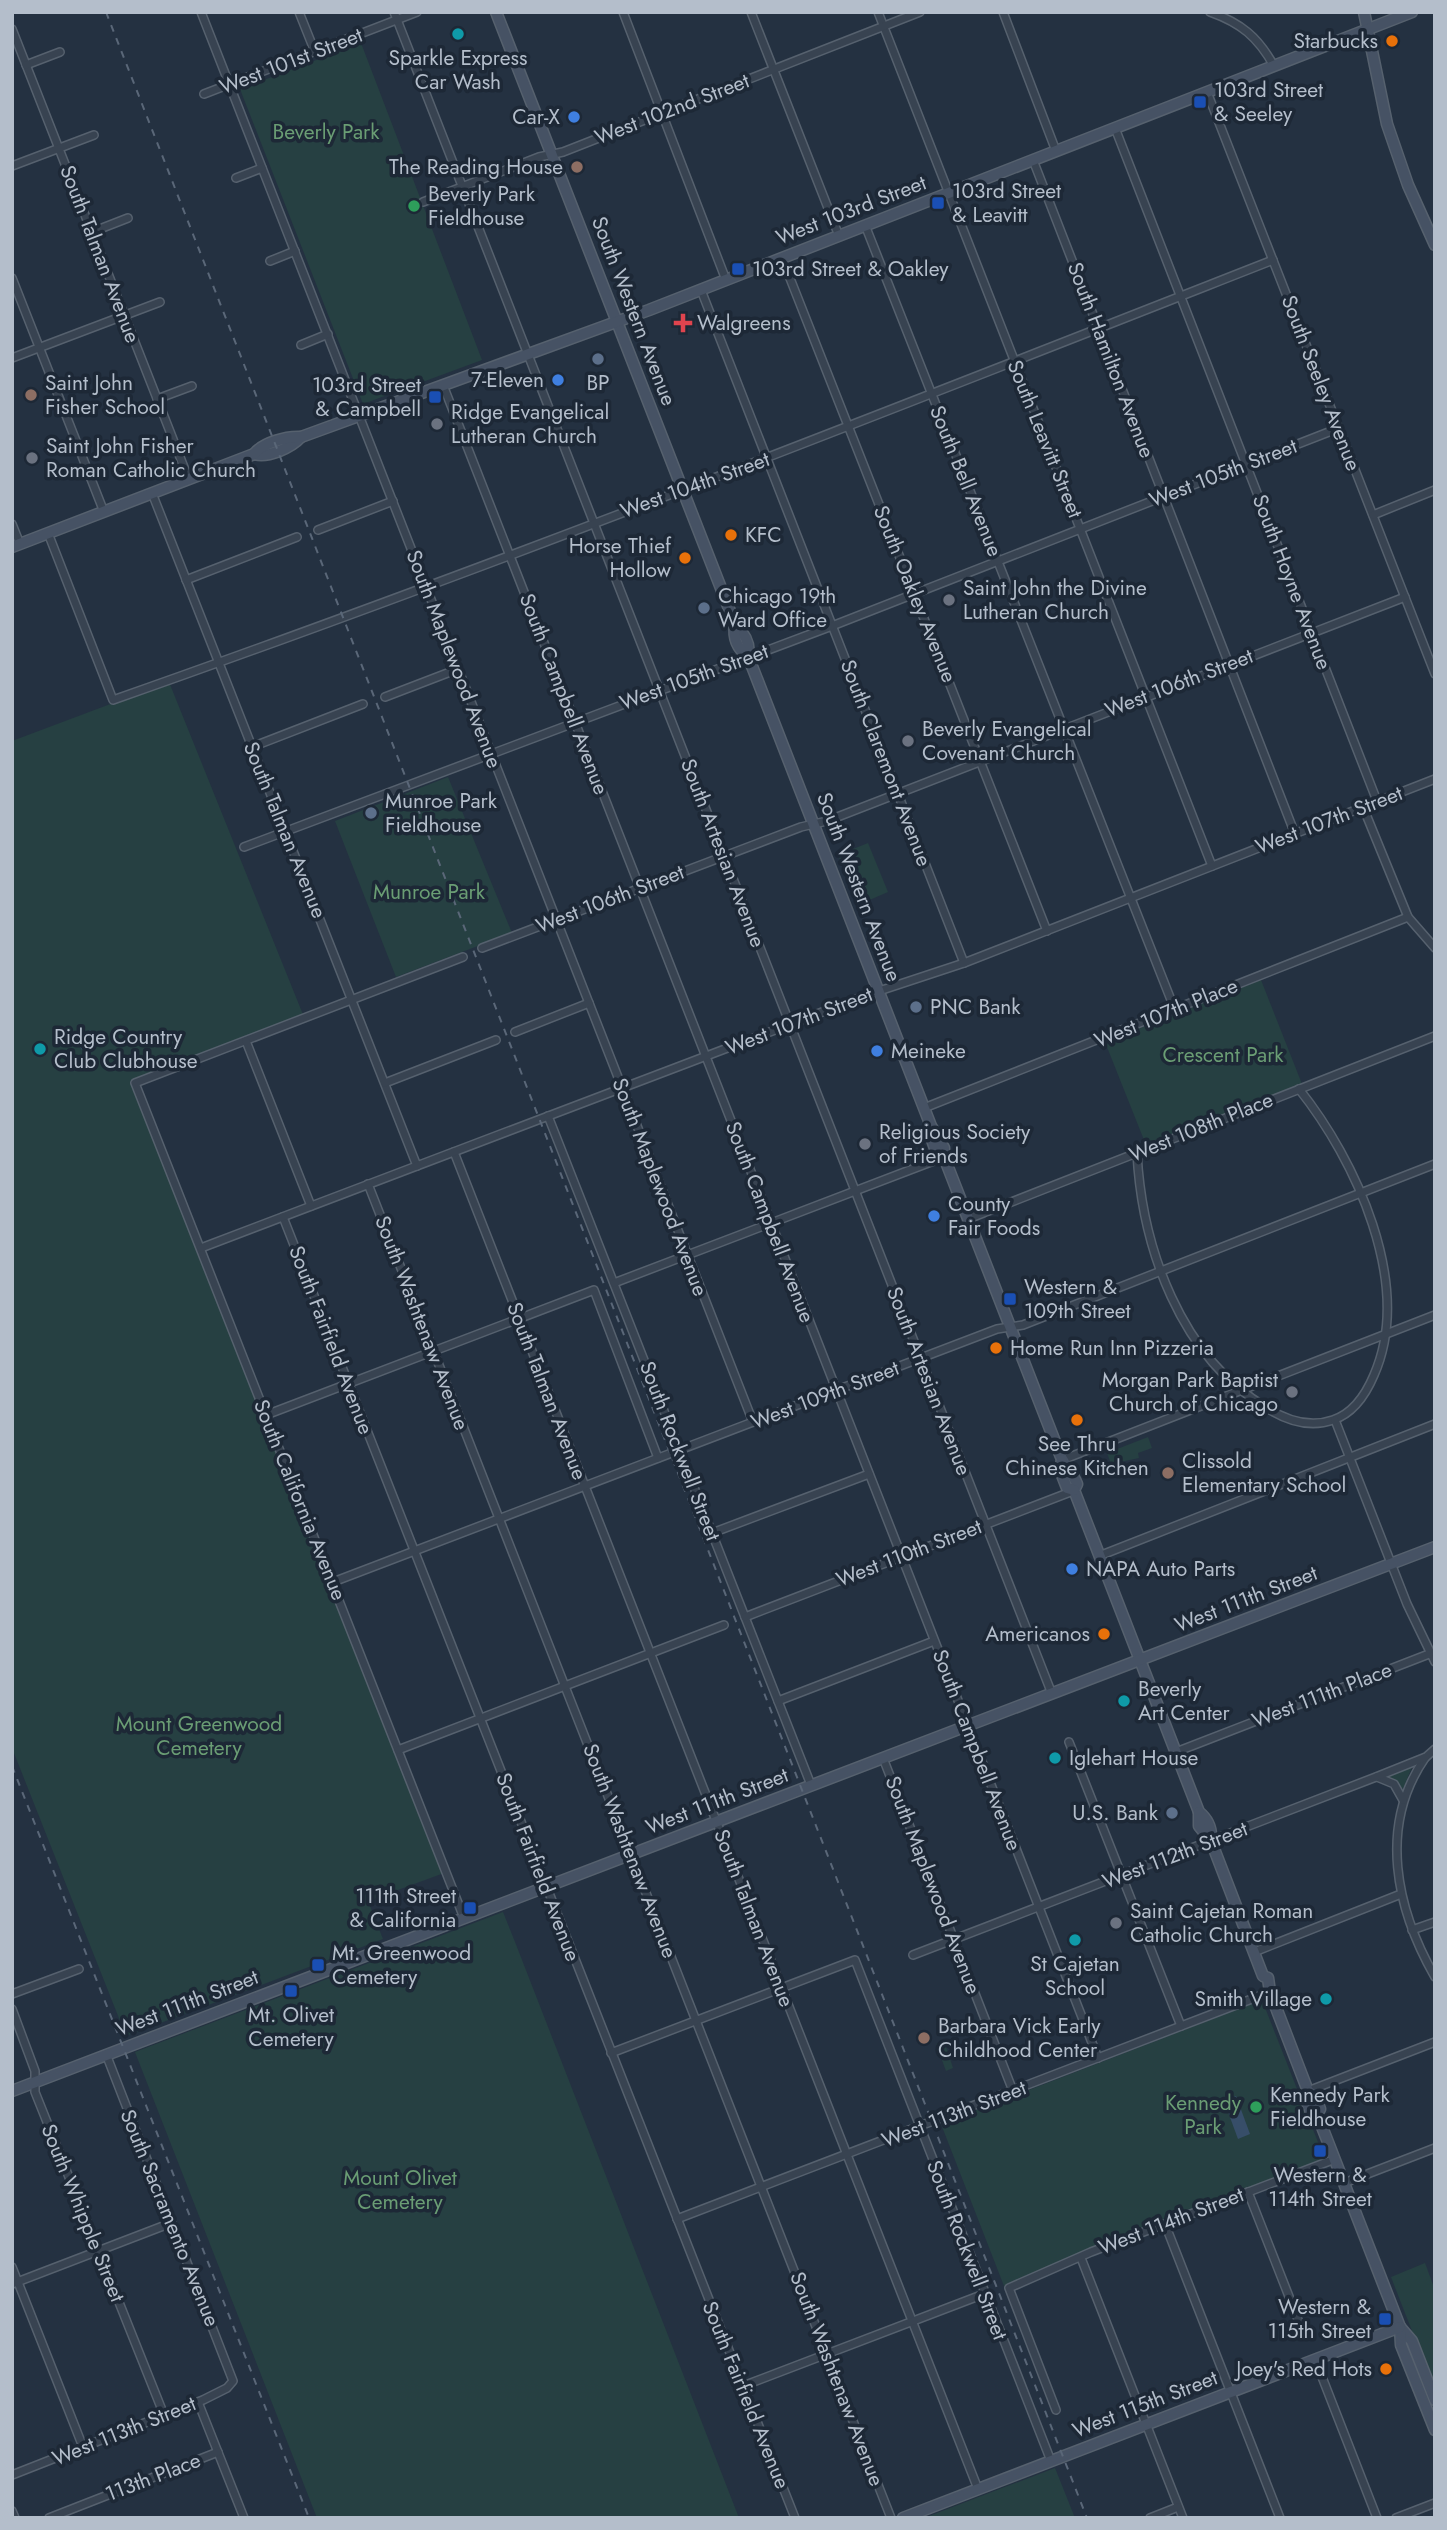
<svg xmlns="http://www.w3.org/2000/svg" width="1447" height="2530" viewBox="0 0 1447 2530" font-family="Jost,sans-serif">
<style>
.green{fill:#264042}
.water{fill:#374e69}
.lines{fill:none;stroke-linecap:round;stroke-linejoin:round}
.street-casing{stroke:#56616e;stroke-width:10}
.secondary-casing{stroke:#56616e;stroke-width:13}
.street{stroke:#384351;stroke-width:7}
.secondary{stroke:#465264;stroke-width:10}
.rail{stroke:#5a6778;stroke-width:2;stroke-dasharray:7 7;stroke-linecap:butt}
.culture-dot{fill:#0f9aa8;stroke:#1d2836;stroke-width:2.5}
.food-dot{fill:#e8710a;stroke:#1d2836;stroke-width:2.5}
.transit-dot{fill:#1a4fb4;stroke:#1d2836;stroke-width:2.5}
.shop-dot{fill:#3f7fe0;stroke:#1d2836;stroke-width:2.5}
.education-dot{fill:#8d6e63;stroke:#1d2836;stroke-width:2.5}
.leisure-dot{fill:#2e9e5b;stroke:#1d2836;stroke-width:2.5}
.health-dot{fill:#e0444e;stroke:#1d2836;stroke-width:2.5}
.service-dot{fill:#5c6f8a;stroke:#1d2836;stroke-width:2.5}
.worship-dot{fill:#6b7280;stroke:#1d2836;stroke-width:2.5}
.labels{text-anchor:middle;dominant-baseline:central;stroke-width:7;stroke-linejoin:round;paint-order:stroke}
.poi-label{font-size:21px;fill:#b4becb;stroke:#1d2836;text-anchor:start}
.street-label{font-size:21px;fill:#b4becb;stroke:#1d2836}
.park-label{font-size:21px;fill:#6a9d74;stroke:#1d2836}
</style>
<rect width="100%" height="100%" fill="#243141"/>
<g class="green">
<polygon points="361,43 482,360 363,404 240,89"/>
<polygon points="169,682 304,1017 134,1082 444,1873 368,1901 383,1939 126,2036 12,1748 12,741"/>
<polygon points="448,777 512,933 396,977 335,821"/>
<polygon points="868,843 888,892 858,905 838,855"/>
<polygon points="1261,980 1302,1084 1146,1145 1105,1042"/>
<polygon points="1148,1437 1152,1448 1138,1453 1139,1458 1111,1464 1107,1453"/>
<polygon points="1412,1767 1403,1789 1389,1776"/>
<polygon points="503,1912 515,1942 739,2518 317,2518 135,2052"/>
<polygon points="1262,2000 1325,2160 1004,2286 941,2124"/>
<polygon points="944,2041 953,2068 946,2071 936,2044"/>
<polygon points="1425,2263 1435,2290 1435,2390 1391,2277"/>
<polygon points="1055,2468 1075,2518 924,2518"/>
</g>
<g class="water">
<polygon points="90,1030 97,1037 82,1050 77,1043"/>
<polygon points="1236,2096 1250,2134 1238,2139 1224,2101"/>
</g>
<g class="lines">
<g class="street-casing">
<g id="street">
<polyline points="201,12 753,1422"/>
<polyline points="299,12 315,52"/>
<polyline points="394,12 1052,1694"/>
<polyline points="623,12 726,280"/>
<polyline points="751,12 839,236"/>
<polyline points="878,12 1212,866"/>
<polyline points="1003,12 1056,151"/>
<path d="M1210 12C1241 23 1258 37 1274 66"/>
<polyline points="12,29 189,480"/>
<polyline points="26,65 60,52"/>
<polyline points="1207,92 1435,674"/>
<polyline points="204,94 417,12"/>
<polyline points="1115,128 1377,801"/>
<polyline points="1033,160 1295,834"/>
<polyline points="12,166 94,135"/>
<polyline points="236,178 262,168"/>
<polyline points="423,202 539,157 563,152 920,12"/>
<polyline points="865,225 1175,1010"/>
<polyline points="92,232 128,218"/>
<polyline points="782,258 1047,931"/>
<polyline points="270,261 295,251"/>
<polyline points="12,278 104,512"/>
<polyline points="701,290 964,963"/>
<polyline points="301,345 328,334"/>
<polyline points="12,358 160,302"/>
<polyline points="443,385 1098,2058"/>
<polyline points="157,399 192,386"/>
<polyline points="152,493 417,1166"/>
<polyline points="1373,515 1435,490"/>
<polyline points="12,524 20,544"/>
<polyline points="318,530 393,501"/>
<path d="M48 533 113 700C503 563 888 411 1273 260"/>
<polyline points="186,580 297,537"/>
<polyline points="385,697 458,669"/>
<polyline points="252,747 363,704"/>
<polyline points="1363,807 1408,917 1435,948"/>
<polyline points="244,847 832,626 1339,428"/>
<polyline points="482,948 801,827 827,821 1405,597"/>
<polyline points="463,957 135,1083 464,1918"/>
<polyline points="515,1032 589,1003"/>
<polyline points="246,1041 311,1206"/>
<polyline points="385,1083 496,1040"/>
<polyline points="924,1108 1408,917"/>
<polyline points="548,1116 811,1785"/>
<polyline points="454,1152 978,2489"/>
<path d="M1137 1153C1142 1247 1180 1357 1267 1408 1286 1420 1310 1428 1333 1420 1354 1413 1366 1394 1374 1375 1414 1284 1355 1159 1299 1089"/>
<polyline points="368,1184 891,2518"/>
<polyline points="283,1217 795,2518"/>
<polyline points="968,1219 1435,1036"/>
<polyline points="201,1248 867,995 964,963 1435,779"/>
<polyline points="614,1283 944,1157"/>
<polyline points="266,1415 594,1290 658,1458"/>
<polyline points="1335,1420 1407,1604 1435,1662"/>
<polyline points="1062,1460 1435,1315"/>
<polyline points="712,1533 869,1474"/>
<polyline points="1099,1556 1435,1424"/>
<polyline points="333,1582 997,1329 1023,1325 1435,1164"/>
<polyline points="745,1617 1073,1491"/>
<polyline points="778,1701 934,1641"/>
<polyline points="1069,1742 1181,2026"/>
<polyline points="398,1750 724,1625"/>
<polyline points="1176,1752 1429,1654"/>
<polyline points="883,1758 1013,2091"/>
<path d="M1425 1758C1378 1826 1396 1909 1435 1977"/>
<polyline points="1377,1777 1394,1784 1403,1800"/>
<polyline points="1412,1930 1435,1922"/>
<polyline points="1254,1952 1401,1894"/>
<polyline points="913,1955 1376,1777 1426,1757 1435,1749"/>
<polyline points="12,1994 79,1969"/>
<polyline points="12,2009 35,2071 35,2092 164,2415"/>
<polyline points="611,2053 855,1960 1051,2461"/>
<polyline points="1308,2091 1435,2042"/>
<polyline points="1344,2183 1435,2148"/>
<polyline points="1248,2192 1299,2322"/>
<polyline points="677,2219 1270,1992"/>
<polyline points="1165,2224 1280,2518"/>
<polyline points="1081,2258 1183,2518"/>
<polyline points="12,2267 83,2447"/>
<polyline points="12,2284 171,2223"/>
<polyline points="1315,2359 1377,2518"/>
<polyline points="743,2386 984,2294"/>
<polyline points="198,2402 244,2518"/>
<polyline points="1056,2410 1009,2288 1091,2252 1335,2159"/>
<polyline points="12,2475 203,2400 227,2388 233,2381 106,2054"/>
<polyline points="12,2511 15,2518"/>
<polyline points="49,2518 218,2452"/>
<polyline points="1150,2518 1178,2507"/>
<polyline points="1396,2518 1435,2503"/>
</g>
</g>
<g class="secondary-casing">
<g id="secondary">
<path d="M496 12 735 624C744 633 751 643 748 656L931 1126 944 1148V1157L1059 1452C1063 1464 1072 1471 1077 1484L1074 1490 1199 1812C1209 1820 1212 1829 1211 1841L1263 1976 1268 1978 1270 1992 1308 2091 1315 2096 1320 2109 1317 2114 1400 2327 1412 2341 1435 2400"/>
<polyline points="1364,12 1387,124 1408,185 1435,245"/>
<path d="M254 454C268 458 291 448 301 437"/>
<path d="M12 547 254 454C263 443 286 436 301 437L649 310 1412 12"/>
<path d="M735 624C733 638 736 648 748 656"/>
<polyline points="934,1132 931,1137 936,1151 944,1157"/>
<polyline points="1062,1460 1060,1470 1067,1488 1074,1490"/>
<polyline points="1199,1812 1199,1826 1211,1841"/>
<polyline points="12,2091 1435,1547"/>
<polyline points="1308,2091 1306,2100 1311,2112 1317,2114"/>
<polyline points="1400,2327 1401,2345 1435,2430"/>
<polyline points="903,2518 1400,2327"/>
</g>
</g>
<use href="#street" class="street"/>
<use href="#secondary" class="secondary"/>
<g class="rail">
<polyline points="106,12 1087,2518"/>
<polyline points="12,1766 309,2518"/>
</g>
</g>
<g class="culture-dot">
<circle cx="458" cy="34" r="7"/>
<circle cx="40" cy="1049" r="7"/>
<circle cx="1124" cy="1701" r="7"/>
<circle cx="1055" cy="1758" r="7"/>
<circle cx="1075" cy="1940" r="7"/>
<circle cx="1326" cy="1999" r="7"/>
</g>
<g class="food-dot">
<circle cx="1392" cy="41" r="7"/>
<circle cx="731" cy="535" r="7"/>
<circle cx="685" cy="558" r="7"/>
<circle cx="996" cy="1348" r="7"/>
<circle cx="1077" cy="1420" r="7"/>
<circle cx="1104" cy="1634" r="7"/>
<circle cx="1386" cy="2369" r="7"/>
</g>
<g class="transit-dot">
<rect x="1193" y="95" width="14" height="14" rx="3.5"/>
<rect x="931" y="196" width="14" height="14" rx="3.5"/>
<rect x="731" y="262" width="14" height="14" rx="3.5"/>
<rect x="428" y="390" width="14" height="14" rx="3.5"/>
<rect x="1003" y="1292" width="14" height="14" rx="3.5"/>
<rect x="463" y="1901" width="14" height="14" rx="3.5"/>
<rect x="311" y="1958" width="14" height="14" rx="3.5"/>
<rect x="284" y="1984" width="14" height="14" rx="3.5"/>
<rect x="1313" y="2144" width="14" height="14" rx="3.5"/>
<rect x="1378" y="2312" width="14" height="14" rx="3.5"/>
</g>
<g class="shop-dot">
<circle cx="574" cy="117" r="7"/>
<circle cx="558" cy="380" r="7"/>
<circle cx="877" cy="1051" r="7"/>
<circle cx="934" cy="1216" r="7"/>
<circle cx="1072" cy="1569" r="7"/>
</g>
<g class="education-dot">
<circle cx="577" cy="167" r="7"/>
<circle cx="31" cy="395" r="7"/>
<circle cx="1168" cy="1473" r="7"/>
<circle cx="924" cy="2038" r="7"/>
</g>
<g class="leisure-dot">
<circle cx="414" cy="206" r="7"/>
<circle cx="1256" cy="2107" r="7"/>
</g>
<path class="health-dot" d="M679.5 312.5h7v7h7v7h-7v7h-7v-7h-7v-7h7z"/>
<g class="service-dot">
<circle cx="598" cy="359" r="7"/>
<circle cx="704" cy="608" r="7"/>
<circle cx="371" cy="813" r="7"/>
<circle cx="916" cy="1007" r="7"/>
<circle cx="1172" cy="1813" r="7"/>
</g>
<g class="worship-dot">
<circle cx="437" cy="424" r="7"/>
<circle cx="32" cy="458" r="7"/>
<circle cx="949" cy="600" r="7"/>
<circle cx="908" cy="741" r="7"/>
<circle cx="865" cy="1144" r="7"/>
<circle cx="1292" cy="1392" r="7"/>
<circle cx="1116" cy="1923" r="7"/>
</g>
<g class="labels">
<g class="poi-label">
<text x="1378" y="41" text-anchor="end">Starbucks</text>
<text x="458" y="58" text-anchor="middle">Sparkle Express<tspan x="458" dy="24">Car Wash</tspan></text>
<text x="1214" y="90">103rd Street<tspan x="1214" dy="24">&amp; Seeley</tspan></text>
<text x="560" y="117" text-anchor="end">Car-X</text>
<text x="563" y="167" text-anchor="end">The Reading House</text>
<text x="952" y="191">103rd Street<tspan x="952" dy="24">&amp; Leavitt</tspan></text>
<text x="428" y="194">Beverly Park<tspan x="428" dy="24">Fieldhouse</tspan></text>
<text x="752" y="269">103rd Street &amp; Oakley</text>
<text x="697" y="323">Walgreens</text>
<text x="544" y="380" text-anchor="end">7-Eleven</text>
<text x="45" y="383">Saint John<tspan x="45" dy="24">Fisher School</tspan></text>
<text x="598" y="383" text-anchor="middle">BP</text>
<text x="421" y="385" text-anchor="end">103rd Street<tspan x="421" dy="24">&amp; Campbell</tspan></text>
<text x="451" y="412">Ridge Evangelical<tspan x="451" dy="24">Lutheran Church</tspan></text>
<text x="46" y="446">Saint John Fisher<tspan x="46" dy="24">Roman Catholic Church</tspan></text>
<text x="745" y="535">KFC</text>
<text x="671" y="546" text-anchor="end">Horse Thief<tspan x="671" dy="24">Hollow</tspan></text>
<text x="963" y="588">Saint John the Divine<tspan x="963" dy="24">Lutheran Church</tspan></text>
<text x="718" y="596">Chicago 19th<tspan x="718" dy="24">Ward Office</tspan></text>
<text x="922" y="729">Beverly Evangelical<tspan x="922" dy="24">Covenant Church</tspan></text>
<text x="385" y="801">Munroe Park<tspan x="385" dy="24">Fieldhouse</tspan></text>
<text x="930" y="1007">PNC Bank</text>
<text x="54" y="1037">Ridge Country<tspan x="54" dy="24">Club Clubhouse</tspan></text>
<text x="891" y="1051">Meineke</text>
<text x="879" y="1132">Religious Society<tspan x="879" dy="24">of Friends</tspan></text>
<text x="948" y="1204">County<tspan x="948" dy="24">Fair Foods</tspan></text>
<text x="1024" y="1287">Western &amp;<tspan x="1024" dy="24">109th Street</tspan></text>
<text x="1010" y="1348">Home Run Inn Pizzeria</text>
<text x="1278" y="1380" text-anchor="end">Morgan Park Baptist<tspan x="1278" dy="24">Church of Chicago</tspan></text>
<text x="1077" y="1444" text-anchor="middle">See Thru<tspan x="1077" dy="24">Chinese Kitchen</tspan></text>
<text x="1182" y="1461">Clissold<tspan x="1182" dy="24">Elementary School</tspan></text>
<text x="1086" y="1569">NAPA Auto Parts</text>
<text x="1090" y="1634" text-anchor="end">Americanos</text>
<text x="1138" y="1689">Beverly<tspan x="1138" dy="24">Art Center</tspan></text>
<text x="1069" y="1758">Iglehart House</text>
<text x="1158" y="1813" text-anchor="end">U.S. Bank</text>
<text x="456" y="1896" text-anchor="end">111th Street<tspan x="456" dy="24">&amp; California</tspan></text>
<text x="1130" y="1911">Saint Cajetan Roman<tspan x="1130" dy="24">Catholic Church</tspan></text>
<text x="332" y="1953">Mt. Greenwood<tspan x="332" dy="24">Cemetery</tspan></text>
<text x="1075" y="1964" text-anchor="middle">St Cajetan<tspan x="1075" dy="24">School</tspan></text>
<text x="1312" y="1999" text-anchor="end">Smith Village</text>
<text x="291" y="2015" text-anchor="middle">Mt. Olivet<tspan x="291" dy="24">Cemetery</tspan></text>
<text x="938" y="2026">Barbara Vick Early<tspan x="938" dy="24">Childhood Center</tspan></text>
<text x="1270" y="2095">Kennedy Park<tspan x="1270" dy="24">Fieldhouse</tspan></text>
<text x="1320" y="2175" text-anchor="middle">Western &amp;<tspan x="1320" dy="24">114th Street</tspan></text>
<text x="1371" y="2307" text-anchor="end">Western &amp;<tspan x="1371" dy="24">115th Street</tspan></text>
<text x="1372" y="2369" text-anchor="end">Joey's Red Hots</text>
</g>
<g class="street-label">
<text transform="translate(291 61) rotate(-21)">West 101st Street</text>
<text transform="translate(672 109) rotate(-21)">West 102nd Street</text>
<text transform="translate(851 210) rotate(-21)">West 103rd Street</text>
<text transform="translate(100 254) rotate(69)">South Talman Avenue</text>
<text transform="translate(634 311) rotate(69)">South Western Avenue</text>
<text transform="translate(1111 360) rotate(69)">South Hamilton Avenue</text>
<text transform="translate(1321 383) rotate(69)">South Seeley Avenue</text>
<text transform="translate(1045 439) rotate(68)">South Leavitt Street</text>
<text transform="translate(1223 473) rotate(-21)">West 105th Street</text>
<text transform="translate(966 481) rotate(68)">South Bell Avenue</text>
<text transform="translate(695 485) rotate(-20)">West 104th Street</text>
<text transform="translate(1292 582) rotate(69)">South Hoyne Avenue</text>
<text transform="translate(915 594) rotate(68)">South Oakley Avenue</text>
<text transform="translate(454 659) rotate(69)">South Maplewood Avenue</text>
<text transform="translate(694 677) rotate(-20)">West 105th Street</text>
<text transform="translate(1179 683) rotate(-21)">West 106th Street</text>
<text transform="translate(564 694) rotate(69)">South Campbell Avenue</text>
<text transform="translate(886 763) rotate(69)">South Claremont Avenue</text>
<text transform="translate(1329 820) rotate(-21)">West 107th Street</text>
<text transform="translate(285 830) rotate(68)">South Talman Avenue</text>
<text transform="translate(723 853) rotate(69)">South Artesian Avenue</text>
<text transform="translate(859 887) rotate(69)">South Western Avenue</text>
<text transform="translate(610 899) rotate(-21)">West 106th Street</text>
<text transform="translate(1166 1013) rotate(-22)">West 107th Place</text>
<text transform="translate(799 1021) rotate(-21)">West 107th Street</text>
<text transform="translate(1201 1127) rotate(-22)">West 108th Place</text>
<text transform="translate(660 1187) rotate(69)">South Maplewood Avenue</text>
<text transform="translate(770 1222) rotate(69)">South Campbell Avenue</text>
<text transform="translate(422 1323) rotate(69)">South Washtenaw Avenue</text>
<text transform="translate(331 1340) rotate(69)">South Fairfield Avenue</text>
<text transform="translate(929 1381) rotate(69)">South Artesian Avenue</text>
<text transform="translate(547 1391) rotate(69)">South Talman Avenue</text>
<text transform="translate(825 1395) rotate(-21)">West 109th Street</text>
<text transform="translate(680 1451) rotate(69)">South Rockwell Street</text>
<text transform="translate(300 1500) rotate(68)">South California Avenue</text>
<text transform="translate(909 1553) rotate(-21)">West 110th Street</text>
<text transform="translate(1246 1599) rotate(-21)">West 111th Street</text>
<text transform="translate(1322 1695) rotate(-21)">West 111th Place</text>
<text transform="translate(977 1750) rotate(69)">South Campbell Avenue</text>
<text transform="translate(717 1801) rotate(-21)">West 111th Street</text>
<text transform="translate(630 1851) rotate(69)">South Washtenaw Avenue</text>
<text transform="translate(1175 1855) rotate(-21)">West 112th Street</text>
<text transform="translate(538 1867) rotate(69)">South Fairfield Avenue</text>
<text transform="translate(933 1885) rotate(69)">South Maplewood Avenue</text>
<text transform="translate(754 1918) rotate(69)">South Talman Avenue</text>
<text transform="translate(187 2003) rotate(-21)">West 111th Street</text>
<text transform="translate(954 2114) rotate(-21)">West 113th Street</text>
<text transform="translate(83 2213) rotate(68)">South Whipple Street</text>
<text transform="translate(170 2218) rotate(68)">South Sacramento Avenue</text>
<text transform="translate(1171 2221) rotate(-21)">West 114th Street</text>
<text transform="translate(967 2250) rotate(69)">South Rockwell Street</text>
<text transform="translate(837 2379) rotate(69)">South Washtenaw Avenue</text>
<text transform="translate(746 2395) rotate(68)">South Fairfield Avenue</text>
<text transform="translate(1145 2404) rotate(-21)">West 115th Street</text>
<text transform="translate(124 2431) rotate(-22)">West 113th Street</text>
<text transform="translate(153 2477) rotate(-21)">113th Place</text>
</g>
<g class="park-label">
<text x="326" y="132">Beverly Park</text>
<text x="429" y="892">Munroe Park</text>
<text x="1223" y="1055">Crescent Park</text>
<text x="199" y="1724">Mount Greenwood<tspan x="199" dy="24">Cemetery</tspan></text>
<text x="1203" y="2103">Kennedy<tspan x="1203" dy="24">Park</tspan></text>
<text x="400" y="2178">Mount Olivet<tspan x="400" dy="24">Cemetery</tspan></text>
</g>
</g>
<rect width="1447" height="2530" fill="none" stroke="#b4becb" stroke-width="28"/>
</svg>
